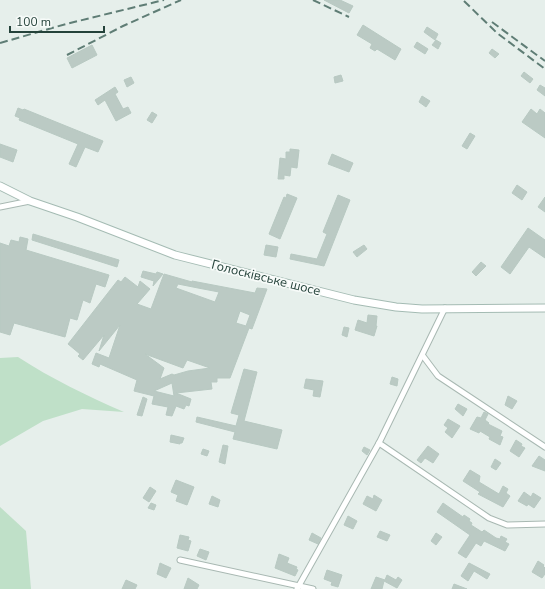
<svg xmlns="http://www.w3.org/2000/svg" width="545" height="589" viewBox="0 0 545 589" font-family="'Nunito Sans',sans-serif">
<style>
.green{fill:#bfe0c8}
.building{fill:#bbcac4;stroke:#b8c9c2;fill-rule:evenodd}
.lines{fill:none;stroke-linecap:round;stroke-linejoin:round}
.street-casing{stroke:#a8b8b2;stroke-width:7}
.secondary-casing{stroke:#a4bbb3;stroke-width:9}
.street{stroke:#fff;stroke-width:5}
.secondary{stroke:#fff;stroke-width:7}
.rail{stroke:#5f7d75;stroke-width:2;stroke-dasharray:8 4;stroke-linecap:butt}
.labels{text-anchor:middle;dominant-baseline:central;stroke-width:3.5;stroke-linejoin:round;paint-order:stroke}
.street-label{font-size:13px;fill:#24423a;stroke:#f7fbf9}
</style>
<rect width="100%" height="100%" fill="#e6efeb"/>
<g class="green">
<path d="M18 357C52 379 87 396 124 412L82 409 43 421 0 446V358Z"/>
<polygon points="0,507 26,531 31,589 0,589"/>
</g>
<g class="building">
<polygon points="324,0 340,0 353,6 349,13"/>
<polygon points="363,25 401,49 395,60 377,49 375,51 370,48 372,44 357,35"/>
<polygon points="427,27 438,34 435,40 424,32"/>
<polygon points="436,40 441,43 438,49 432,45"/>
<polygon points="417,42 428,49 425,54 414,47"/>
<polygon points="92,45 97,55 72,68 67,58"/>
<polygon points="492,49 499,54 495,58 489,53"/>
<polygon points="524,72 533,79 530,83 521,76"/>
<polygon points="341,75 343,81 335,83 334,77"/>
<polygon points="131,77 134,83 127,87 124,80"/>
<polygon points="540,85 545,88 545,96 537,90"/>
<polygon points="115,87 118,92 115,94 123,109 128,107 131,113 116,121 105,100 98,105 95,100"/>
<polygon points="422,96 430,101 426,107 419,102"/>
<polygon points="18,108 23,110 24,109 103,141 98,152 85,147 76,167 69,164 78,144 19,120 20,118 15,116"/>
<polygon points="531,109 537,114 540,109 545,113 545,138 522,122"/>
<polygon points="152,112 157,115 152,123 147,120"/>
<polygon points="470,133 475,136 467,149 462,146"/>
<polygon points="0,144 17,150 13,162 0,157"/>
<polygon points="290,149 299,150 297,168 291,167 290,176 284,175 284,179 278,179 280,158 286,159 286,152 290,152"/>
<polygon points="332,154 353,163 349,172 328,164"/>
<polygon points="517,185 527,192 522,200 512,193"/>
<polygon points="287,194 297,198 280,239 269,234 284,197 286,198"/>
<polygon points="338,195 350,200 324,266 290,259 291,254 317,259 327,234 323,232"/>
<polygon points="545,197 545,212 538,207"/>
<polygon points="528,228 545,240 545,258 529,247 510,274 501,267"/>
<polygon points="33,234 119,260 117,267 32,240"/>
<polygon points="20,237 28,239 26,250 109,275 105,287 96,284 90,303 83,300 77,320 70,318 65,337 14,323 10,335 0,332 0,243 9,246 11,240 19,242"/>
<polygon points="266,245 278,247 276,257 264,255"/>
<polygon points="364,245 367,249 357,257 353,252"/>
<polygon points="481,262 486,266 476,276 472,272"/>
<polygon points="143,271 156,274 157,272 163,274 153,286 154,281 141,277"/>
<path d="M164 274 192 282V281L255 293 257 288 267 289 252 329 249 328 230 378H217V382H211L212 389 176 393 191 399 189 406 186 405 184 409 176 406 172 416 166 415 168 407 152 404 154 396 134 391 137 380 100 364 99 367 92 364 96 353 109 358 120 325 99 351 104 335 83 360 78 356 80 354 68 344 118 280 121 282 125 277 138 287 140 281 150 289 137 304 151 309ZM178 284 198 288 219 292 215 302 176 288ZM240 311 250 315 246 326 236 323ZM145 354 183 368 187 360 210 368 188 371 174 375 172 374 160 379 164 368ZM172 383 174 396 154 391Z"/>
<polygon points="368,315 377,316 376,326 377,326 374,336 355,330 358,320 367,323"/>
<polygon points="344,327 349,328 347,337 342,335"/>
<polygon points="244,369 257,372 244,421 282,430 277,449 233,439 235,432 196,422 197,417 236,426 239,415 231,413"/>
<polygon points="392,377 398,379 397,386 390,384"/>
<polygon points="306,379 323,381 320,397 313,396 314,390 304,388"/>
<polygon points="508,396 517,401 512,409 505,405"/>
<polygon points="143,397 147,399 142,416 137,415"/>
<polygon points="458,404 467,409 463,416 455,409"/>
<polygon points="484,412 488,414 485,420 489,423 488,424 502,431 500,436 503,437 500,445 489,439 490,437 480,431 479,433 470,429 477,417 481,418"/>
<polygon points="448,419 460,426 452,438 445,432 448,428 444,425"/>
<polygon points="171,435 184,438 182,443 180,443 180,444 170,442"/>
<polygon points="516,440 522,444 521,446 525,448 519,457 510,451"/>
<polygon points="223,445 228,446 225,464 219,462"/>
<polygon points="428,446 439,454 433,463 425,458 421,463 417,460"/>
<polygon points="364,447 370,450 367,455 362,451"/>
<polygon points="203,449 209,451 207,456 201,454"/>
<polygon points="539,456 545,460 545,471 532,466"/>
<polygon points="495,459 501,463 496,470 491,467"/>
<polygon points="470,470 480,476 479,482 499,494 503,486 508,489 506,493 510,496 503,507 478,494 480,492 463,481"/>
<polygon points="176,480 194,487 187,505 176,501 178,495 171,492"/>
<polygon points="150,487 156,491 149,502 143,498"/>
<polygon points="524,492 531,497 533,493 541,498 534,508 528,504 527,506 518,501"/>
<polygon points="374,495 382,500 376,511 363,504 367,496 373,499"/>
<polygon points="212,496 220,500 218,507 209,504"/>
<polygon points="151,503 156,505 154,510 148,508"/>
<polygon points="443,503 463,517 464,515 470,519 469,521 472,523 471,525 482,532 484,530 496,538 500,539 501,536 507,539 505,542 509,544 505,551 484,541 481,546 476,543 466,558 458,553 470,535 437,512"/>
<polygon points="348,516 357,521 353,529 344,525"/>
<polygon points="380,531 390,535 387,541 377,537"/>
<polygon points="312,533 321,538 318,544 309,540"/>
<polygon points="436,533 442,537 436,545 431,541"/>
<polygon points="180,535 189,537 188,540 191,541 188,551 177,548"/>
<polygon points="200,549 209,552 206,560 197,556"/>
<polygon points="279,554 289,558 287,563 297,567 296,569 298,570 295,576 275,568"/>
<polygon points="538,561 544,565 543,566 545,568 545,574 542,578 532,572"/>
<polygon points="160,563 171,568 166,578 157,574"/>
<polygon points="469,563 490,574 487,579 474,571 468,581 461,576"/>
<polygon points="327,570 342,575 338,587 331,585 332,582 324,579"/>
<polygon points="387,575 396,580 398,577 402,580 397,588 384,581 382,589 371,589 376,577 385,580"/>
<polygon points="188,578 199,585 197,589 184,589"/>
<polygon points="126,580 137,585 135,589 122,589"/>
<polygon points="454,584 467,589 452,589"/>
</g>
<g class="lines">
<g class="street-casing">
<g id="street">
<polyline points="0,207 30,201"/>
<polyline points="423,356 438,376 545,447"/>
<polyline points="379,443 489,518 507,525 545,524"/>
<polyline points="180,560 313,589"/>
<polyline points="297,589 379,443 445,308"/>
</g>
</g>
<g class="secondary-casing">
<polyline id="secondary" points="0,186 30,201 77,217 175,255 354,300 396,307 422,309 545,308"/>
</g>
<use href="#street" class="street"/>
<use href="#secondary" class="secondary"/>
<g class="rail">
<polyline points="313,0 349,17"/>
<polyline points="464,1 497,33 545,69"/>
<polyline points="492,22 545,61"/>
<polyline points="0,43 66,24 164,0"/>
<polyline points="67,55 123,26 181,0"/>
</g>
</g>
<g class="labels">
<g class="street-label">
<text transform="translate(266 278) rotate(14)">Голосківське шосе</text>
</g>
</g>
<path d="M10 26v6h94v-6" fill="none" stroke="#24423a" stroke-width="2"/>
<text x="16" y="26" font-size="12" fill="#24423a" stroke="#f7fbf9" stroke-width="3" paint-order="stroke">100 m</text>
</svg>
